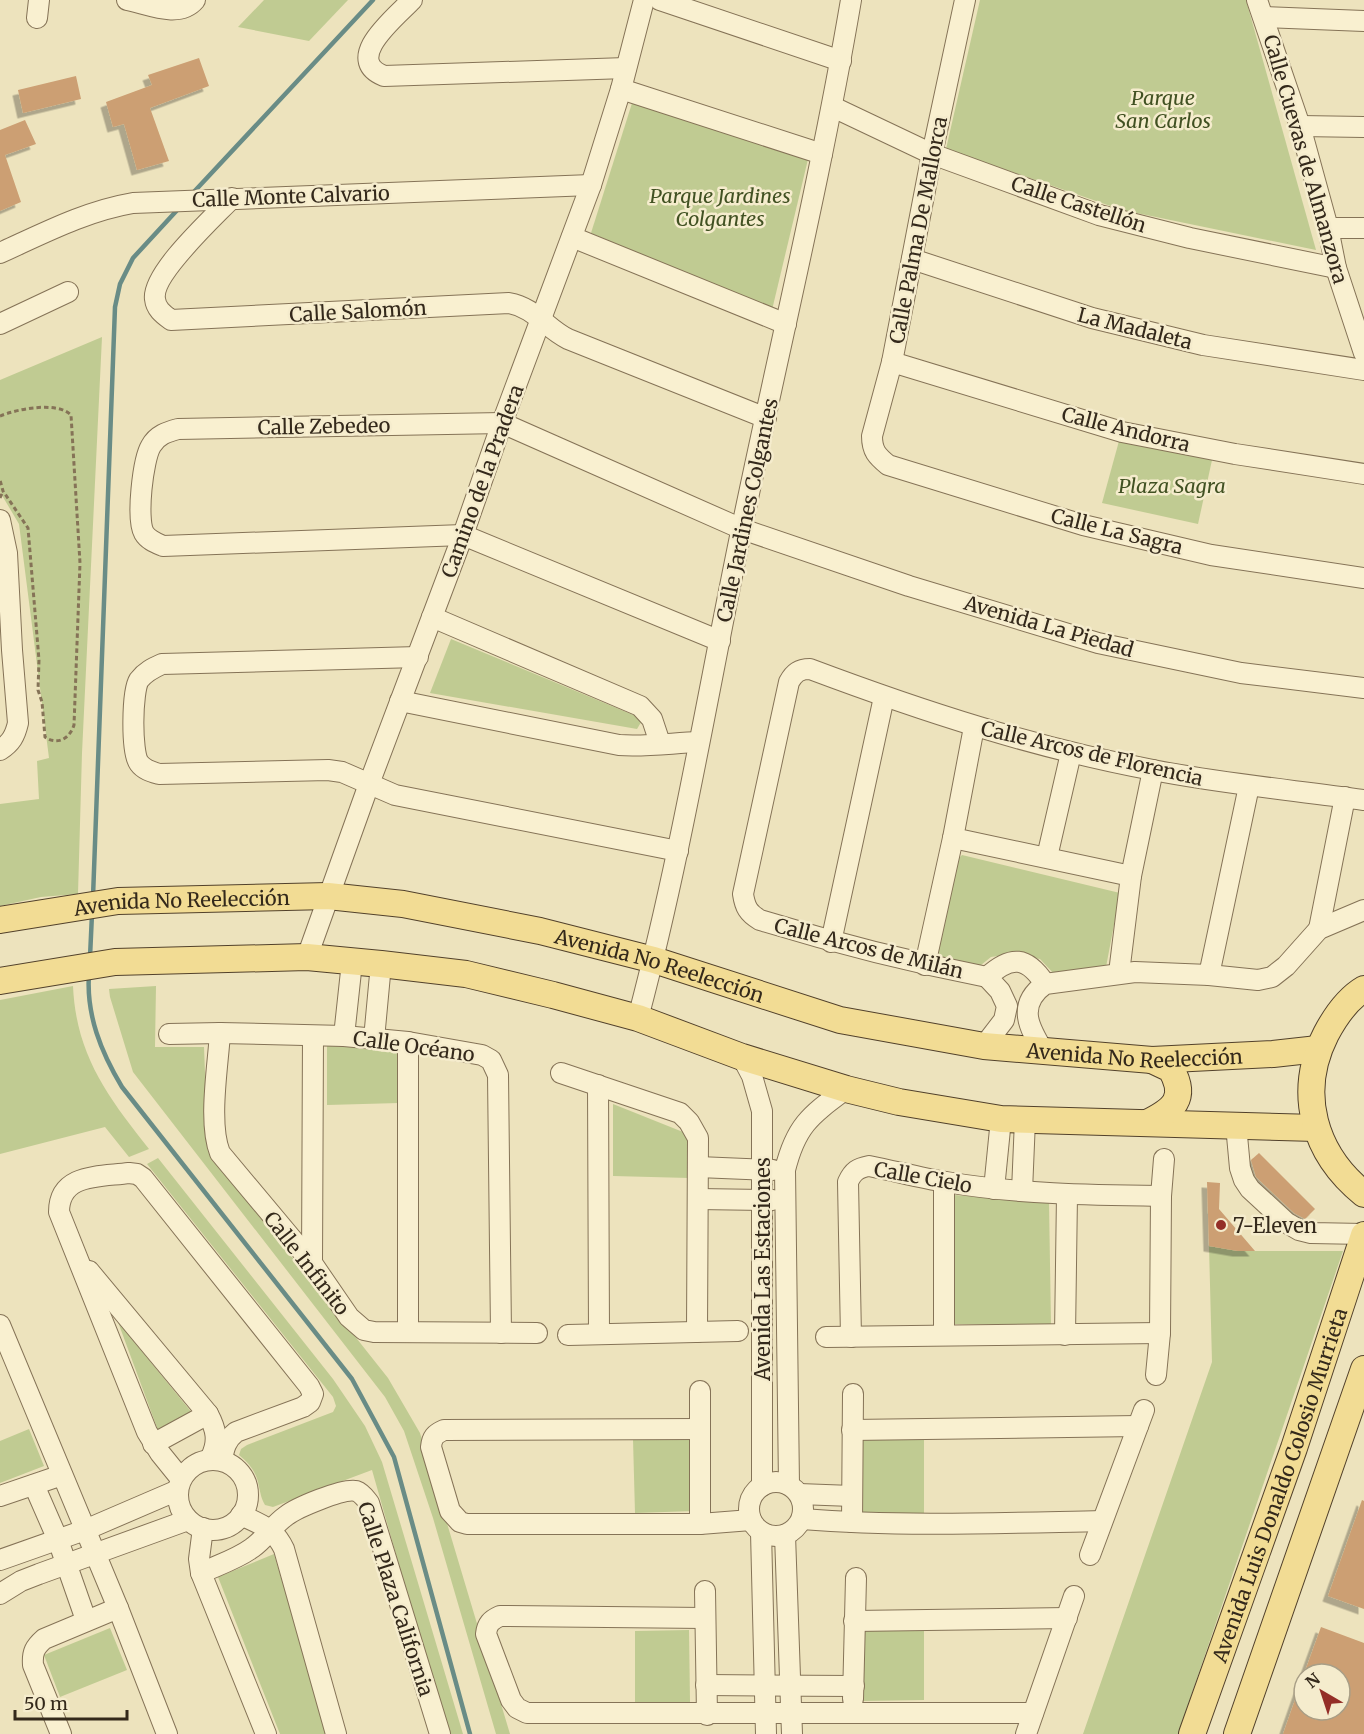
<svg xmlns="http://www.w3.org/2000/svg" width="1364" height="1734" viewBox="0 0 1364 1734" font-family="Merriweather,serif">
<style>
.green{fill:#c0cb92}
.lines{fill:none;stroke-linecap:round;stroke-linejoin:round}
.stream{stroke:#698c86;stroke-width:4.5}
.building{fill:#cc9f73;filter:url(#shadow)}
.minor-casing{stroke:#857357;stroke-width:22}
.major-casing{stroke:#52412b;stroke-width:28}
.path{stroke:#857357;stroke-width:3;stroke-dasharray:4.5 3;stroke-linecap:butt}
.minor{stroke:#f9f0d0;stroke-width:20}
.major{stroke:#f2dc94;stroke-width:26}
.poi-dot{fill:#942e27;stroke:#f5eccd;stroke-width:2}
.labels{text-anchor:middle;dominant-baseline:central;stroke-width:5;stroke-linejoin:round;paint-order:stroke}
.park-label{font-size:20px;font-style:italic;fill:#415122;stroke:#f5eccd}
.street-label{font-size:20px;fill:#34291b;stroke:#f5eccd}
.poi-label{font-size:20px;fill:#34291b;stroke:#f5eccd;text-anchor:start}
</style>
<defs>
<filter id="shadow"><feDropShadow dx="-5.5" dy="5.5" stdDeviation="0" flood-color="#0004"/></filter>
</defs>
<rect width="100%" height="100%" fill="#ede3bd"/>
<g class="green">
<polygon points="264,0 348,0 309,41 238,27"/>
<polygon points="980,0 1246,0 1316,250 1122,210 946,149"/>
<polygon points="633,100 809,155 772,310 591,233"/>
<polygon points="102,337 82,753 78,894 41,897 0,906 0,804 39,799 37,761 49,758 19,524 0,492 0,380"/>
<polygon points="1119,441 1212,460 1198,524 1102,503"/>
<polygon points="451,639 643,719 637,729 430,693"/>
<polygon points="962,855 1120,893 1106,967 1069,971 1056,976 1040,959 1012,954 991,957 976,969 934,959 954,863"/>
<path d="M73 986C76 1055 108 1097 149 1149L129 1157 105 1127 0 1154V1000Z"/>
<polygon points="156,986 155,1047 204,1047 208,1151 388,1378 420,1433 510,1734 496,1734 433,1518 404,1431 385,1397 133,1072 110,997 109,989"/>
<polygon points="327,1044 398,1052 399,1103 327,1105"/>
<polygon points="613,1104 688,1134 689,1178 613,1176"/>
<path d="M158 1158 333 1379 365 1426 382 1462 463 1734H447L372 1470 273 1507 265 1505C261 1498 261 1495 259 1487 257 1473 250 1464 239 1455L241 1449 247 1445 333 1412 336 1406 333 1397 147 1164Z"/>
<polygon points="954,1195 1049,1202 1051,1325 954,1324"/>
<polygon points="1209,1246 1238,1251 1343,1251 1178,1734 1083,1734 1212,1362"/>
<polygon points="118,1322 193,1414 159,1433"/>
<polygon points="29,1429 44,1466 0,1483 0,1441"/>
<polygon points="692,1437 694,1511 635,1513 633,1439"/>
<polygon points="924,1439 924,1513 860,1513 861,1440"/>
<polygon points="274,1554 328,1734 280,1734 218,1577"/>
<polygon points="924,1627 924,1700 863,1701 863,1628"/>
<polygon points="110,1628 127,1670 60,1697 44,1655"/>
<polygon points="689,1630 690,1702 635,1703 635,1631"/>
</g>
<g class="lines">
<g class="stream">
<polyline points="191,195 373,0"/>
<polyline points="93,897 115,307 120,284 133,258 180,207"/>
<polyline points="90,957 92,914"/>
<path d="M89 974C86 1015 101 1052 122 1087L352 1379 394 1457 470 1734"/>
</g>
</g>
<g class="building">
<polygon points="199,58 209,86 150,108 169,161 137,170 124,124 113,127 106,102 152,85 148,75"/>
<polygon points="76,76 81,99 23,113 18,90"/>
<polygon points="25,120 36,144 5,155 21,202 0,211 0,130"/>
<polygon points="1259,1153 1315,1209 1305,1219 1294,1213 1256,1177 1251,1160"/>
<polygon points="1207,1182 1220,1183 1219,1209 1255,1251 1238,1251 1209,1246"/>
<polygon points="1362,1500 1364,1501 1364,1609 1328,1596"/>
<polygon points="1321,1627 1364,1643 1364,1734 1283,1734 1302,1680 1304,1680 1304,1710 1340,1710 1340,1674 1304,1674"/>
</g>
<g class="lines">
<g class="minor-casing">
<g id="minor">
<path d="M127 0C148 4 179 19 195 0"/>
<path d="M412 0C396 17 342 59 384 76L626 68"/>
<polyline points="660,0 841,61"/>
<path d="M965 0 932 154 892 362 872 436C872 451 877 456 888 465L1083 525 1211 555 1364 578"/>
<polyline points="1257,0 1300,126 1328,228 1336,268 1364,353"/>
<polyline points="1264,17 1364,21"/>
<polyline points="37,18 39,0"/>
<polyline points="621,89 822,154"/>
<polyline points="833,107 932,154 1099,215 1190,238 1336,268"/>
<polyline points="1300,126 1364,127"/>
<path d="M232 198C214 217 151 274 155 299 156 309 163 314 171 320L509 303C534 307 547 329 568 339L766 418"/>
<polyline points="1328,228 1364,228"/>
<polyline points="572,237 786,324"/>
<path d="M0 253C44 233 86 211 133 203L591 185"/>
<polyline points="912,259 1092,318 1203,345 1364,370"/>
<polyline points="0,324 68,292"/>
<polyline points="892,362 1122,432 1235,454 1364,474"/>
<path d="M0 520 7 553 12 650 18 723C15 736 11 743 0 750"/>
<polyline points="432,617 640,706 652,719 660,743"/>
<path d="M720 641 463 535 163 546C156 543 148 540 144 533 136 519 143 459 151 446 157 435 167 432 178 429L502 423 742 529 909 586 1098 643 1241 673 1364 688"/>
<path d="M418 657 162 664C153 668 145 672 139 680 132 691 131 752 139 763 144 770 152 772 159 774L328 770 342 772 395 795 678 851"/>
<path d="M400 701 619 745C645 747 672 743 699 742"/>
<polyline points="953,838 1131,876"/>
<polyline points="1047,857 1071,753"/>
<polyline points="1319,929 1345,797"/>
<polyline points="831,942 884,697"/>
<polyline points="307,957 369,784 463,535 502,423 591,185 621,89 644,0"/>
<polyline points="925,965 953,838 974,727"/>
<polyline points="1119,973 1131,876 1153,770"/>
<polyline points="1209,975 1249,786"/>
<path d="M987 977C910 962 835 943 760 920 748 913 745 907 743 894L789 682C794 673 799 669 810 669 922 711 1035 748 1153 770 1223 784 1293 790 1364 800"/>
<path d="M987 977C1011 955 1027 956 1045 984"/>
<path d="M638 1018C681 856 708 691 742 527 778 352 821 177 851 0"/>
<path d="M220 1033C218 1066 208 1123 220 1153L312 1263 349 1317 364 1330 374 1332 537 1333"/>
<polyline points="169,1034 220,1033 344,1036 408,1042 482,1055 491,1060 498,1075 501,1333"/>
<polyline points="344,1036 352,962"/>
<polyline points="374,1039 381,964"/>
<polyline points="408,1042 408,1332"/>
<polyline points="984,1046 1004,1020 1007,1006 1000,991 987,977"/>
<path d="M1044 1052C1029 1028 1016 1005 1045 984L1135 972 1209 975 1258 980 1272 977 1286 966 1319 929 1364 910"/>
<polyline points="742,1057 752,1076 762,1111 762,1486"/>
<polyline points="561,1073 680,1113 689,1122 698,1138 697,1332"/>
<polyline points="598,1085 599,1334"/>
<polyline points="1236,1125 1240,1168 1244,1180 1250,1189 1287,1223 1299,1230 1311,1233 1364,1234"/>
<polyline points="698,1167 773,1170"/>
<polyline points="994,1189 1001,1119"/>
<polyline points="1022,1191 1025,1120"/>
<polyline points="698,1199 773,1200"/>
<polyline points="312,1263 313,1036"/>
<path d="M89 1271 208 1414C216 1429 219 1441 211 1457"/>
<polyline points="0,1325 118,1608 167,1734"/>
<polyline points="568,1335 738,1331"/>
<polyline points="944,1335 944,1182"/>
<polyline points="1065,1335 1067,1195"/>
<polyline points="826,1337 1160,1333"/>
<path d="M851 1337 848 1182C853 1171 858 1168 869 1166 895 1171 920 1178 946 1182 1017 1194 1089 1195 1161 1196"/>
<polyline points="1156,1375 1160,1333 1161,1196 1164,1159"/>
<polyline points="700,1391 700,1524"/>
<path d="M699 1429 444 1430C435 1434 432 1437 431 1447L450 1511 460 1522 467 1524H700L751 1520"/>
<polyline points="852,1430 1138,1426"/>
<polyline points="153,1444 208,1414"/>
<circle cx="213" cy="1495" r="35"/>
<path d="M181 1479 160 1453 147 1432 59 1212C59 1173 100 1177 129 1173L137 1174 143 1178 309 1386 313 1394 310 1402 303 1407 236 1432C226 1440 224 1448 222 1460"/>
<circle cx="776" cy="1509" r="27"/>
<polyline points="34,1485 58,1540 86,1620"/>
<path d="M789 1485 785 1170C796 1125 811 1115 846 1089"/>
<polyline points="799,1494 852,1496"/>
<polyline points="0,1496 62,1475"/>
<path d="M241 1515C262 1525 274 1528 284 1549L336 1734"/>
<path d="M802 1519C901 1527 1002 1523 1102 1521"/>
<polyline points="852,1522 853,1394"/>
<polyline points="203,1528 199,1559 201,1573 266,1734"/>
<polyline points="761,1532 766,1734"/>
<polyline points="785,1535 792,1734"/>
<polyline points="1090,1555 1144,1410"/>
<polyline points="0,1560 85,1530 178,1490"/>
<path d="M201 1573C218 1565 237 1559 252 1548 265 1539 273 1525 286 1516 296 1508 343 1488 356 1491 362 1493 365 1498 369 1503L440 1734"/>
<polyline points="705,1591 707,1715"/>
<polyline points="0,1594 21,1581 39,1574 188,1520"/>
<path d="M705 1618 500 1616C491 1620 487 1624 486 1634L511 1700 517 1708 527 1713H1033"/>
<polyline points="854,1621 1067,1618"/>
<polyline points="706,1685 854,1686"/>
<polyline points="853,1699 856,1578"/>
<path d="M61 1734 33 1665C32 1652 35 1647 44 1639L118 1608"/>
<polyline points="1026,1734 1074,1596"/>
</g>
</g>
<g class="major-casing">
<g id="major">
<path id="s1" d="M0 920 118 901 328 896 403 904 540 931 654 960 840 1020 984 1046 1152 1060 1273 1054 1318 1049"/>
<polyline points="0,981 115,962 307,957 381,964 466,974 553,995 638,1018 742,1057 846,1089 899,1102 1001,1119 1316,1128"/>
<path d="M1364 989C1347 999 1335 1017 1326 1034 1296 1093 1314 1154 1364 1194"/>
<path d="M1147 1123C1173 1110 1188 1099 1171 1069L1152 1060"/>
<path id="s2" d="M1192 1734 1294 1448 1364 1235"/>
<polyline points="1237,1734 1364,1369"/>
</g>
</g>
<g class="path">
<path d="M0 416C17 409 57 401 71 415L80 563 74 725C70 738 58 746 45 737L42 702 38 690 39 660 28 528 3 491 0 480"/>
<polyline points="0,498 3,491"/>
</g>
<use href="#minor" class="minor"/>
<use href="#major" class="major"/>
</g>
<circle class="poi-dot" cx="1221" cy="1225" r="6"/>
<g class="labels">
<g class="park-label">
<text x="1163" y="97">Parque<tspan x="1163" dy="23">San Carlos</tspan></text>
<text x="720" y="195">Parque Jardines<tspan x="720" dy="23">Colgantes</tspan></text>
<text x="1172" y="485">Plaza Sagra</text>
</g>
<g class="street-label">
<text transform="translate(1306 159) rotate(74)">Calle Cuevas de Almanzora</text>
<text transform="translate(291 196) rotate(-2)">Calle Monte Calvario</text>
<text transform="translate(1079 204) rotate(18)">Calle Castellón</text>
<text transform="translate(918 230) rotate(-79)">Calle Palma De Mallorca</text>
<text transform="translate(358 311) rotate(-3)">Calle Salomón</text>
<text transform="translate(1135 328) rotate(14)">La Madaleta</text>
<text transform="translate(324 426) rotate(-1)">Calle Zebedeo</text>
<text transform="translate(1126 429) rotate(14)">Calle Andorra</text>
<text transform="translate(482 481) rotate(-70)">Camino de la Pradera</text>
<text transform="translate(747 510) rotate(-78)">Calle Jardines Colgantes</text>
<text transform="translate(1117 531) rotate(14)">Calle La Sagra</text>
<text transform="translate(1049 626) rotate(16)">Avenida La Piedad</text>
<text transform="translate(1092 753) rotate(13)">Calle Arcos de Florencia</text>
<text stroke="none"><textPath href="#s1" startOffset="183">Avenida No Reelección</textPath></text>
<text transform="translate(869 948) rotate(14)">Calle Arcos de Milán</text>
<text stroke="none"><textPath href="#s1" startOffset="669">Avenida No Reelección</textPath></text>
<text transform="translate(414 1046) rotate(8)">Calle Océano</text>
<text stroke="none"><textPath href="#s1" startOffset="1155">Avenida No Reelección</textPath></text>
<text transform="translate(923 1177) rotate(10)">Calle Cielo</text>
<text transform="translate(307 1263) rotate(52)">Calle Infinito</text>
<text transform="translate(762 1269) rotate(-90)">Avenida Las Estaciones</text>
<text stroke="none"><textPath href="#s2" startOffset="264">Avenida Luis Donaldo Colosio Murrieta</textPath></text>
<text transform="translate(396 1599) rotate(72)">Calle Plaza California</text>
</g>
<g class="poi-label">
<text x="1233" y="1225">7-Eleven</text>
</g>
</g>
<g transform="translate(1322 1692) rotate(321)"><circle r="28" fill="#f5eccd" stroke="#a89e86" stroke-width="1.5"/>
<path d="M0-4.5L10 22L0 15L-10 22Z" fill="#942e27"/>
<text y="-9" font-size="16" font-weight="bold" text-anchor="middle" fill="#34291b">N</text>
</g>
<path d="M15 1710v9h112v-9" fill="none" stroke="#34291b" stroke-width="3"/>
<text x="24" y="1710" font-size="18" fill="#34291b" stroke="#f5eccd" stroke-width="4.5" paint-order="stroke">50 m</text>
</svg>
